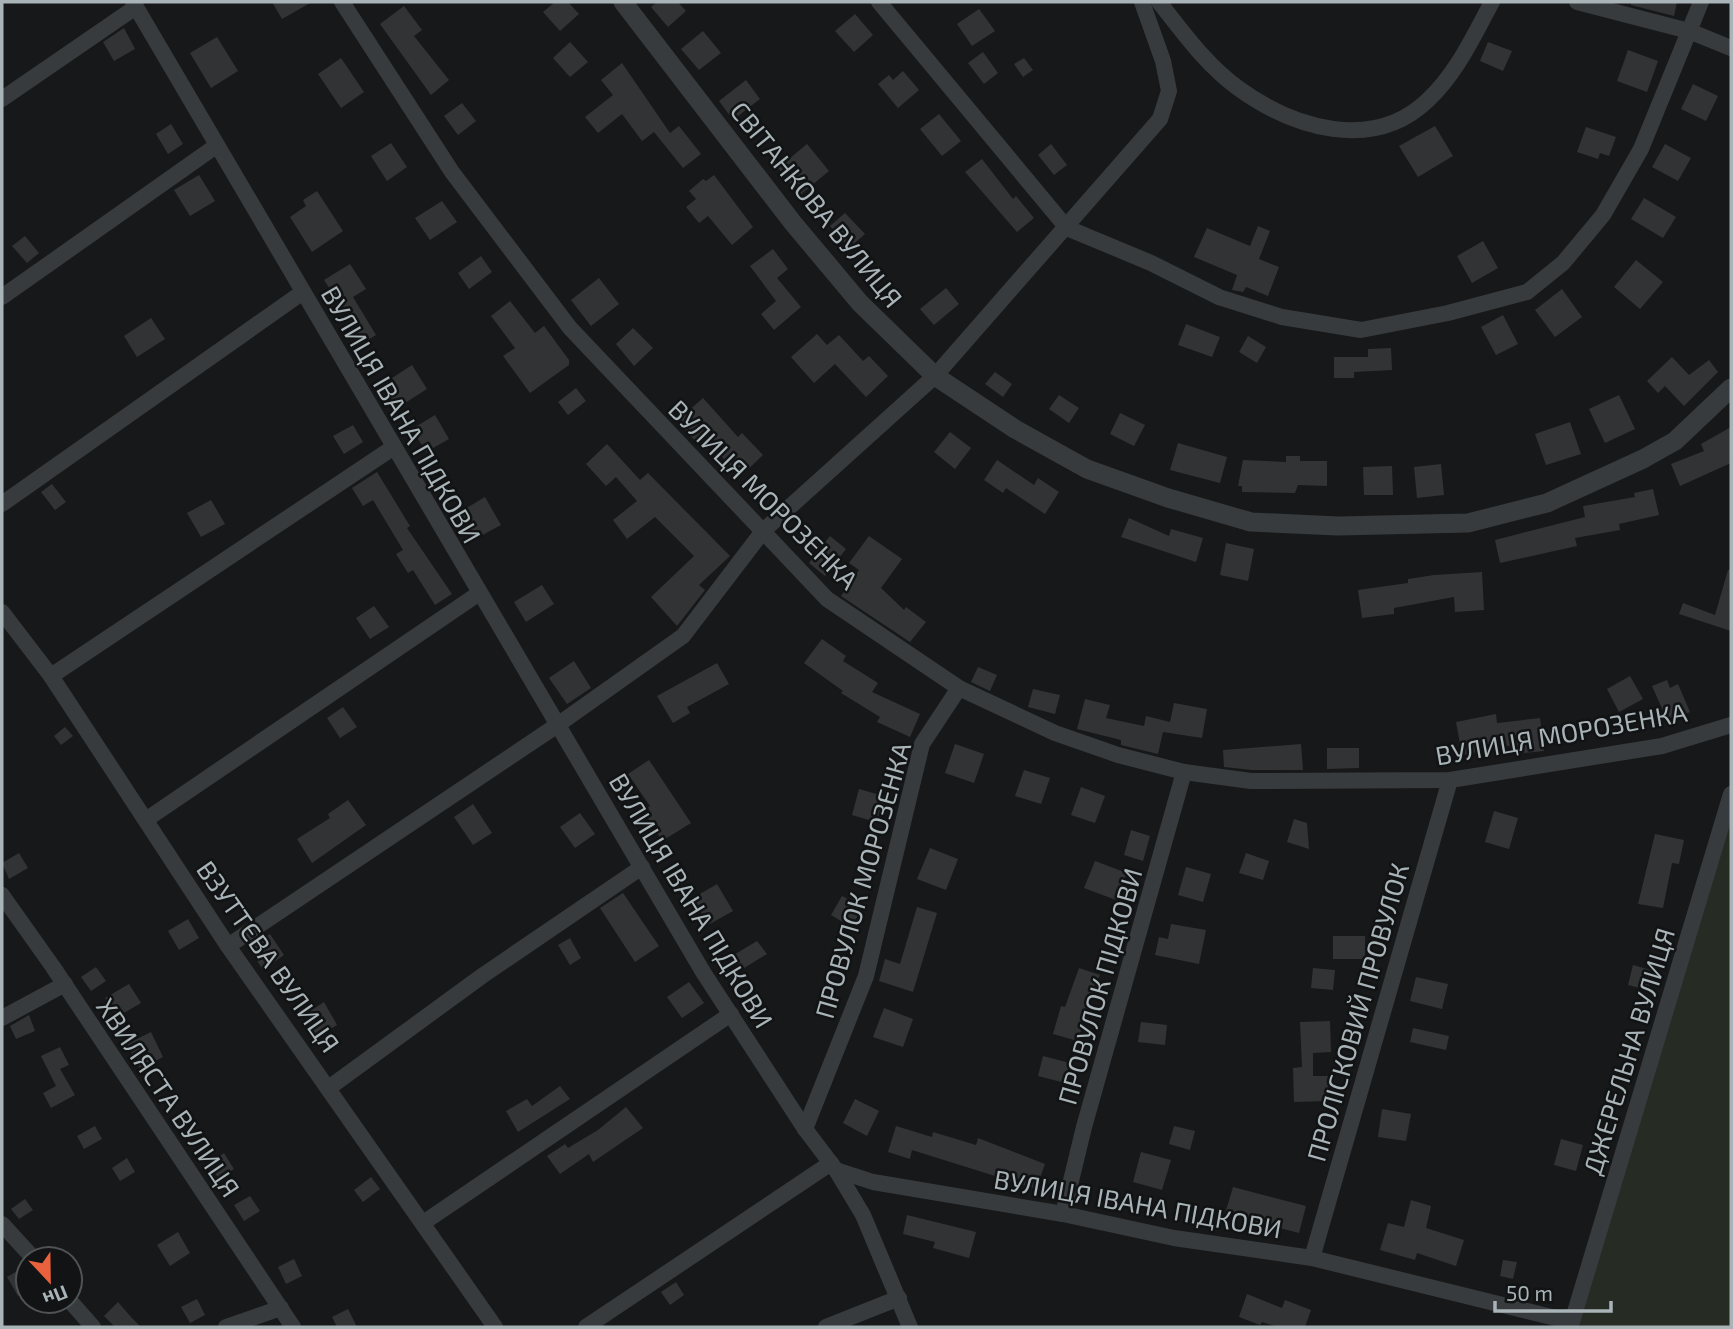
<svg xmlns="http://www.w3.org/2000/svg" width="1733" height="1329" viewBox="0 0 1733 1329" font-family="'Exo 2',sans-serif">
<style>
.green{fill:#262b23}
.building{fill:#323335}
.lines{fill:none;stroke-linecap:round;stroke-linejoin:round}
.minor{stroke:#383b3d;stroke-width:16}
.tertiary{stroke:#383b3d;stroke-width:19}
.labels{text-anchor:middle;dominant-baseline:central;stroke-width:5;stroke-linejoin:round;paint-order:stroke}
.street-label{font-size:26px;fill:#a9b4b8;stroke:#121314}
</style>
<rect width="100%" height="100%" fill="#171819"/>
<polygon class="green" points="1731,794 1731,1327 1570,1327"/>
<g class="building">
<polygon points="272,2 312,2 282,19"/>
<polygon points="555,2 568,2 579,14 560,31 543,12"/>
<polygon points="657,2 678,2 686,11 668,27 651,7"/>
<polygon points="1631,2 1677,2 1674,16 1631,5"/>
<polygon points="404,6 422,30 414,36 449,80 431,95 380,24"/>
<polygon points="979,9 995,31 972,46 957,24"/>
<polygon points="855,14 873,35 854,52 835,31"/>
<polygon points="124,28 135,49 114,61 103,42"/>
<polygon points="703,31 721,53 699,70 681,49"/>
<polygon points="217,37 238,71 211,88 190,53"/>
<polygon points="570,42 588,62 570,77 553,58"/>
<polygon points="1488,42 1512,51 1503,71 1480,61"/>
<polygon points="1628,50 1658,61 1647,92 1617,81"/>
<polygon points="983,52 998,73 984,84 968,63"/>
<polygon points="341,58 364,92 341,108 318,74"/>
<polygon points="1024,58 1033,70 1023,77 1014,64"/>
<polygon points="622,63 670,133 679,126 701,154 683,168 654,132 642,141 622,114 598,133 585,117 613,95 601,80"/>
<polygon points="903,71 919,90 898,108 878,84 889,75 893,80"/>
<polygon points="746,80 760,99 733,120 719,101"/>
<polygon points="1693,84 1718,96 1706,121 1681,109"/>
<polygon points="462,103 476,121 458,135 444,116"/>
<polygon points="939,114 961,141 942,156 920,129"/>
<polygon points="171,124 183,144 168,154 156,134"/>
<polygon points="1435,126 1453,156 1418,177 1399,146"/>
<polygon points="1586,127 1616,137 1609,156 1600,153 1598,159 1577,152"/>
<polygon points="391,143 407,167 387,181 371,156"/>
<polygon points="807,144 829,171 800,195 778,168"/>
<polygon points="1051,144 1067,165 1054,175 1038,155"/>
<polygon points="1665,144 1691,158 1678,181 1652,167"/>
<polygon points="982,159 1013,199 1016,196 1034,218 1017,232 965,172"/>
<polygon points="199,175 215,201 190,216 174,190"/>
<polygon points="714,175 753,227 732,245 708,216 699,223 686,207 696,199 689,191 703,179 706,181"/>
<polygon points="317,191 343,231 312,252 290,217 306,206 303,200"/>
<polygon points="1644,198 1676,217 1663,238 1631,219"/>
<polygon points="442,201 457,222 430,240 415,218"/>
<polygon points="845,213 865,234 849,248 830,226"/>
<polygon points="1258,226 1270,231 1259,259 1279,267 1268,296 1246,287 1243,292 1232,290 1237,275 1194,257 1207,228 1250,246"/>
<polygon points="25,236 39,253 27,263 12,246"/>
<polygon points="1483,241 1498,268 1472,283 1457,256"/>
<polygon points="773,249 788,269 777,278 801,307 774,330 761,314 776,301 750,266"/>
<polygon points="481,256 492,272 469,289 458,273"/>
<polygon points="1636,260 1663,282 1640,309 1614,287"/>
<polygon points="350,264 366,289 353,297 376,335 358,346 345,325 351,321 324,280"/>
<polygon points="599,278 619,304 591,326 571,300"/>
<polygon points="946,288 959,304 934,325 920,309"/>
<polygon points="1562,289 1582,317 1555,337 1535,310"/>
<polygon points="510,301 535,333 544,326 569,360 569,365 530,393 503,356 515,348 491,316"/>
<polygon points="1503,315 1518,344 1496,355 1481,327"/>
<polygon points="151,318 165,339 137,357 124,336"/>
<polygon points="1186,324 1220,337 1212,357 1178,345"/>
<polygon points="633,328 653,348 634,366 616,344"/>
<polygon points="817,334 827,345 839,335 863,361 869,356 888,376 866,397 835,364 814,383 791,357"/>
<polygon points="1248,336 1266,347 1257,363 1239,352"/>
<polygon points="1391,348 1392,370 1354,372 1354,378 1334,378 1334,357 1368,357 1368,349"/>
<polygon points="1672,357 1689,375 1709,360 1718,372 1684,406 1665,386 1658,393 1647,381"/>
<polygon points="412,365 427,389 397,408 387,393 395,389 389,380"/>
<polygon points="995,372 1012,384 1003,397 985,384"/>
<polygon points="576,388 586,401 568,415 558,402"/>
<polygon points="1059,395 1079,408 1069,423 1049,409"/>
<polygon points="1619,395 1635,429 1605,443 1589,409"/>
<polygon points="703,398 738,437 742,433 763,455 741,476 704,439 698,444 677,421"/>
<polygon points="1120,413 1145,425 1134,446 1110,434"/>
<polygon points="435,415 449,439 426,452 412,429"/>
<polygon points="1570,422 1581,454 1546,465 1535,434"/>
<polygon points="353,425 363,442 344,454 333,436"/>
<polygon points="1731,427 1731,463 1680,486 1671,464 1704,451 1701,444"/>
<polygon points="950,432 971,448 955,469 934,452"/>
<polygon points="1178,443 1227,457 1220,483 1170,470"/>
<polygon points="607,444 640,480 648,473 730,556 699,585 705,590 677,626 651,597 694,556 655,517 627,539 613,520 637,501 616,477 606,486 586,464"/>
<polygon points="1286,456 1300,456 1300,461 1327,461 1327,486 1298,485 1295,493 1242,492 1242,486 1238,486 1243,460 1286,462"/>
<polygon points="997,460 1034,485 1038,478 1059,492 1045,514 1006,488 1003,493 984,480"/>
<polygon points="1441,464 1444,495 1417,498 1414,467"/>
<polygon points="1392,466 1393,495 1364,495 1363,467"/>
<polygon points="377,472 410,526 407,528 452,594 435,605 413,570 408,573 396,554 403,550 373,500 363,506 352,488"/>
<polygon points="52,484 66,502 55,510 41,492"/>
<polygon points="1653,489 1659,515 1619,524 1620,530 1575,538 1577,546 1500,563 1495,540 1585,517 1583,506 1635,497 1634,493"/>
<polygon points="485,497 501,525 475,539 460,512"/>
<polygon points="211,500 225,524 201,537 187,513"/>
<polygon points="1129,518 1169,536 1171,529 1203,538 1196,562 1121,537"/>
<polygon points="830,536 846,549 825,576 809,563"/>
<polygon points="869,536 902,559 881,588 904,610 906,607 926,622 910,642 841,596 859,570 849,563"/>
<polygon points="1226,543 1254,549 1248,581 1220,575"/>
<polygon points="1728,570 1731,570 1731,631 1679,614 1683,603 1715,615"/>
<polygon points="1482,572 1484,610 1455,612 1454,597 1394,608 1394,614 1362,618 1358,590 1408,583 1408,579 1434,575"/>
<polygon points="542,585 554,604 526,622 514,602"/>
<polygon points="374,606 389,627 370,639 356,618"/>
<polygon points="822,639 846,656 843,661 878,683 872,692 920,714 910,737 877,722 880,717 841,693 843,691 804,663"/>
<polygon points="574,661 591,688 567,704 549,678"/>
<polygon points="717,663 729,684 687,707 690,713 673,723 657,696"/>
<polygon points="978,667 997,675 990,691 971,682"/>
<polygon points="1630,676 1643,699 1619,712 1607,689"/>
<polygon points="1667,680 1670,688 1678,684 1690,712 1668,722 1652,686"/>
<polygon points="1033,689 1060,695 1055,714 1028,707"/>
<polygon points="1085,699 1110,705 1106,718 1144,726 1146,716 1170,722 1174,703 1207,709 1202,738 1163,732 1158,754 1121,745 1121,740 1077,729"/>
<polygon points="343,707 357,727 340,738 327,718"/>
<polygon points="1496,714 1497,723 1540,718 1544,751 1514,754 1513,745 1462,755 1456,722"/>
<polygon points="65,727 73,736 61,745 54,736"/>
<polygon points="955,744 984,754 974,783 945,773"/>
<polygon points="1301,744 1303,770 1252,770 1224,767 1223,750"/>
<polygon points="1327,748 1359,748 1359,768 1327,769"/>
<polygon points="649,760 691,823 662,841 643,810 650,806 628,774"/>
<polygon points="1024,770 1050,778 1041,804 1015,796"/>
<polygon points="1081,787 1105,796 1095,823 1071,815"/>
<polygon points="859,789 887,797 879,823 852,815"/>
<polygon points="348,800 366,825 312,863 297,839 330,818 328,814"/>
<polygon points="473,804 492,833 473,845 454,817"/>
<polygon points="1494,811 1518,818 1509,849 1485,842"/>
<polygon points="580,813 595,834 575,848 560,827"/>
<polygon points="1294,819 1307,823 1309,849 1287,842"/>
<polygon points="1131,830 1150,836 1143,861 1124,855"/>
<polygon points="1655,834 1684,840 1679,864 1672,863 1663,908 1638,904"/>
<polygon points="930,848 958,859 946,890 917,879"/>
<polygon points="19,853 28,868 9,879 2,863"/>
<polygon points="1246,853 1269,861 1263,880 1239,873"/>
<polygon points="1095,861 1127,873 1116,900 1084,888"/>
<polygon points="1186,867 1211,874 1203,902 1178,895"/>
<polygon points="717,884 733,911 708,925 693,898"/>
<polygon points="623,893 659,946 635,962 600,908"/>
<polygon points="842,896 863,907 851,927 831,915"/>
<polygon points="917,907 937,913 913,992 879,981 885,959 900,964"/>
<polygon points="188,919 199,938 179,950 168,931"/>
<polygon points="1171,924 1206,930 1199,964 1155,955 1159,937 1168,939"/>
<polygon points="270,934 284,955 263,970 249,948"/>
<rect x="1333" y="936" width="32" height="23"/>
<polygon points="570,938 581,958 570,965 558,945"/>
<polygon points="757,941 767,954 741,970 732,956"/>
<polygon points="1633,965 1654,971 1648,990 1628,985"/>
<polygon points="96,967 106,981 91,991 81,977"/>
<polygon points="1079,968 1100,975 1091,993 1078,1041 1053,1034 1061,1006 1065,1007"/>
<polygon points="1313,968 1335,970 1333,990 1311,988"/>
<polygon points="1416,977 1448,984 1442,1009 1410,1001"/>
<polygon points="689,982 704,1003 682,1018 667,997"/>
<polygon points="129,984 141,1003 117,1017 105,998"/>
<polygon points="324,1002 337,1025 317,1037 304,1015"/>
<polygon points="884,1008 913,1019 903,1047 873,1037"/>
<polygon points="29,1015 35,1031 16,1039 10,1026"/>
<polygon points="1330,1021 1331,1052 1313,1053 1313,1076 1328,1076 1329,1101 1294,1102 1293,1068 1302,1067 1300,1022"/>
<polygon points="1141,1022 1167,1025 1165,1045 1138,1042"/>
<polygon points="1413,1028 1449,1036 1446,1050 1410,1042"/>
<polygon points="151,1032 163,1057 140,1069 127,1044"/>
<polygon points="60,1047 69,1065 60,1069 75,1095 51,1108 43,1093 56,1086 41,1056"/>
<polygon points="1043,1056 1070,1063 1065,1083 1038,1076"/>
<polygon points="560,1086 570,1099 518,1132 506,1111 527,1099 532,1106"/>
<polygon points="855,1099 879,1111 867,1136 843,1123"/>
<polygon points="626,1107 643,1128 593,1162 589,1154 560,1174 547,1156 565,1144 568,1148 598,1130"/>
<polygon points="1382,1109 1411,1114 1406,1141 1378,1137"/>
<polygon points="95,1126 102,1139 84,1149 77,1136"/>
<polygon points="896,1126 932,1137 933,1132 976,1145 978,1138 1045,1164 1036,1189 912,1150 910,1159 888,1152"/>
<polygon points="1174,1126 1195,1131 1190,1150 1169,1144"/>
<polygon points="1561,1139 1583,1145 1576,1171 1554,1165"/>
<polygon points="1141,1152 1171,1160 1162,1190 1133,1182"/>
<polygon points="224,1153 234,1169 219,1179 209,1164"/>
<polygon points="127,1158 135,1172 120,1181 112,1168"/>
<polygon points="371,1177 380,1189 363,1202 354,1190"/>
<polygon points="1233,1187 1306,1206 1299,1233 1225,1214"/>
<polygon points="250,1196 260,1211 244,1221 234,1205"/>
<polygon points="25,1199 33,1210 19,1219 11,1209"/>
<polygon points="1411,1200 1431,1206 1426,1228 1464,1240 1456,1266 1417,1253 1415,1260 1380,1250 1388,1223 1404,1227"/>
<polygon points="907,1215 976,1232 969,1258 933,1248 935,1242 903,1234"/>
<polygon points="178,1232 190,1253 170,1266 157,1245"/>
<polygon points="294,1259 302,1276 286,1284 278,1267"/>
<polygon points="1503,1260 1517,1262 1513,1279 1500,1276"/>
<polygon points="26,1266 28,1290 18,1296 7,1277"/>
<polygon points="676,1282 684,1295 670,1305 661,1292"/>
<polygon points="1247,1294 1282,1308 1285,1300 1311,1310 1305,1327 1278,1327 1262,1322 1260,1325 1239,1317"/>
<polygon points="197,1299 205,1315 190,1323 181,1307"/>
<polygon points="118,1302 131,1317 141,1327 115,1327 104,1316"/>
<polygon points="348,1309 357,1327 337,1327 332,1317"/>
</g>
<g class="lines">
<g class="minor">
<polyline points="133,2 703,972 805,1129 836,1170 873,1182 1063,1214 1174,1238 1312,1258 1572,1322 1731,794"/>
<polyline points="342,2 452,172 570,328 827,599 959,688 1055,733 1118,755 1184,772 1251,781 1450,780 1662,746 1731,725"/>
<polyline points="879,2 1067,228 1151,263 1219,297 1282,317 1361,330 1448,313 1527,292 1563,263 1603,215 1641,149 1701,2"/>
<path d="M1159 2C1183 32 1206 65 1238 88 1293 128 1373 153 1428 100 1457 73 1474 35 1492 2"/>
<polyline points="1577,2 1689,31 1731,48"/>
<polyline points="2,99 136,7"/>
<polyline points="2,297 216,146"/>
<polyline points="2,504 303,292"/>
<polyline points="2,612 51,676 228,946 495,1327"/>
<polyline points="51,676 394,447"/>
<polyline points="147,819 478,594"/>
<polyline points="2,895 53,967 293,1327"/>
<polyline points="228,946 556,726 683,636 763,531 935,376 1160,119 1169,91 1163,61 1142,2"/>
<polyline points="2,1018 65,984"/>
<polyline points="330,1087 482,976 642,867"/>
<polyline points="805,1129 866,976 922,744 959,688"/>
<polyline points="836,1170 863,1215 910,1327"/>
<polyline points="1063,1214 1084,1127 1184,772"/>
<polyline points="423,1223 731,1014"/>
<polyline points="2,1224 34,1259"/>
<polyline points="1312,1258 1450,780"/>
<polyline points="70,1301 93,1327"/>
<polyline points="226,1327 281,1308"/>
<polyline points="586,1327 831,1163"/>
<polyline points="826,1327 899,1298"/>
</g>
<polyline class="tertiary" points="623,2 793,223 860,303 935,376 1015,429 1087,469 1168,498 1251,522 1338,526 1468,523 1547,503 1643,459 1675,441 1731,388"/>
</g>
<g class="labels">
<g class="street-label">
<text transform="translate(817 204) rotate(51)">СВІТАНКОВА ВУЛИЦЯ</text>
<text transform="translate(402 414) rotate(60)">ВУЛИЦЯ ІВАНА ПІДКОВИ</text>
<text transform="translate(764 494) rotate(45)">ВУЛИЦЯ МОРОЗЕНКА</text>
<text transform="translate(1561 733) rotate(-10)">ВУЛИЦЯ МОРОЗЕНКА</text>
<text transform="translate(862 880) rotate(-74)">ПРОВУЛОК МОРОЗЕНКА</text>
<text transform="translate(692 900) rotate(59)">ВУЛИЦЯ ІВАНА ПІДКОВИ</text>
<text transform="translate(269 956) rotate(55)">ВЗУТТЄВА ВУЛИЦЯ</text>
<text transform="translate(1099 986) rotate(-74)">ПРОВУЛОК ПІДКОВИ</text>
<text transform="translate(1357 1012) rotate(-74)">ПРОЛІСКОВИЙ ПРОВУЛОК</text>
<text transform="translate(1628 1051) rotate(-73)">ДЖЕРЕЛЬНА ВУЛИЦЯ</text>
<text transform="translate(169 1097) rotate(56)">ХВИЛЯСТА ВУЛИЦЯ</text>
<text transform="translate(1138 1203) rotate(10)">ВУЛИЦЯ ІВАНА ПІДКОВИ</text>
</g>
</g>
<rect width="1733" height="1329" fill="none" stroke="#a9b4b8" stroke-width="7"/>
<g transform="translate(49 1280) rotate(158)"><circle r="33" fill="#121314" stroke="#4e5356" stroke-width="2"/>
<path d="M0-5L12 26L0 18L-12 26Z" fill="#ea623d"/>
<text y="-10" font-size="19" font-weight="bold" text-anchor="middle" fill="#a9b4b8">Пн</text>
</g>
<path d="M1495 1301v10h116v-10" fill="none" stroke="#a9b4b8" stroke-width="3.5"/>
<text x="1506" y="1301" font-size="21" fill="#a9b4b8" stroke="#121314" stroke-width="5" paint-order="stroke">50 m</text>
</svg>
